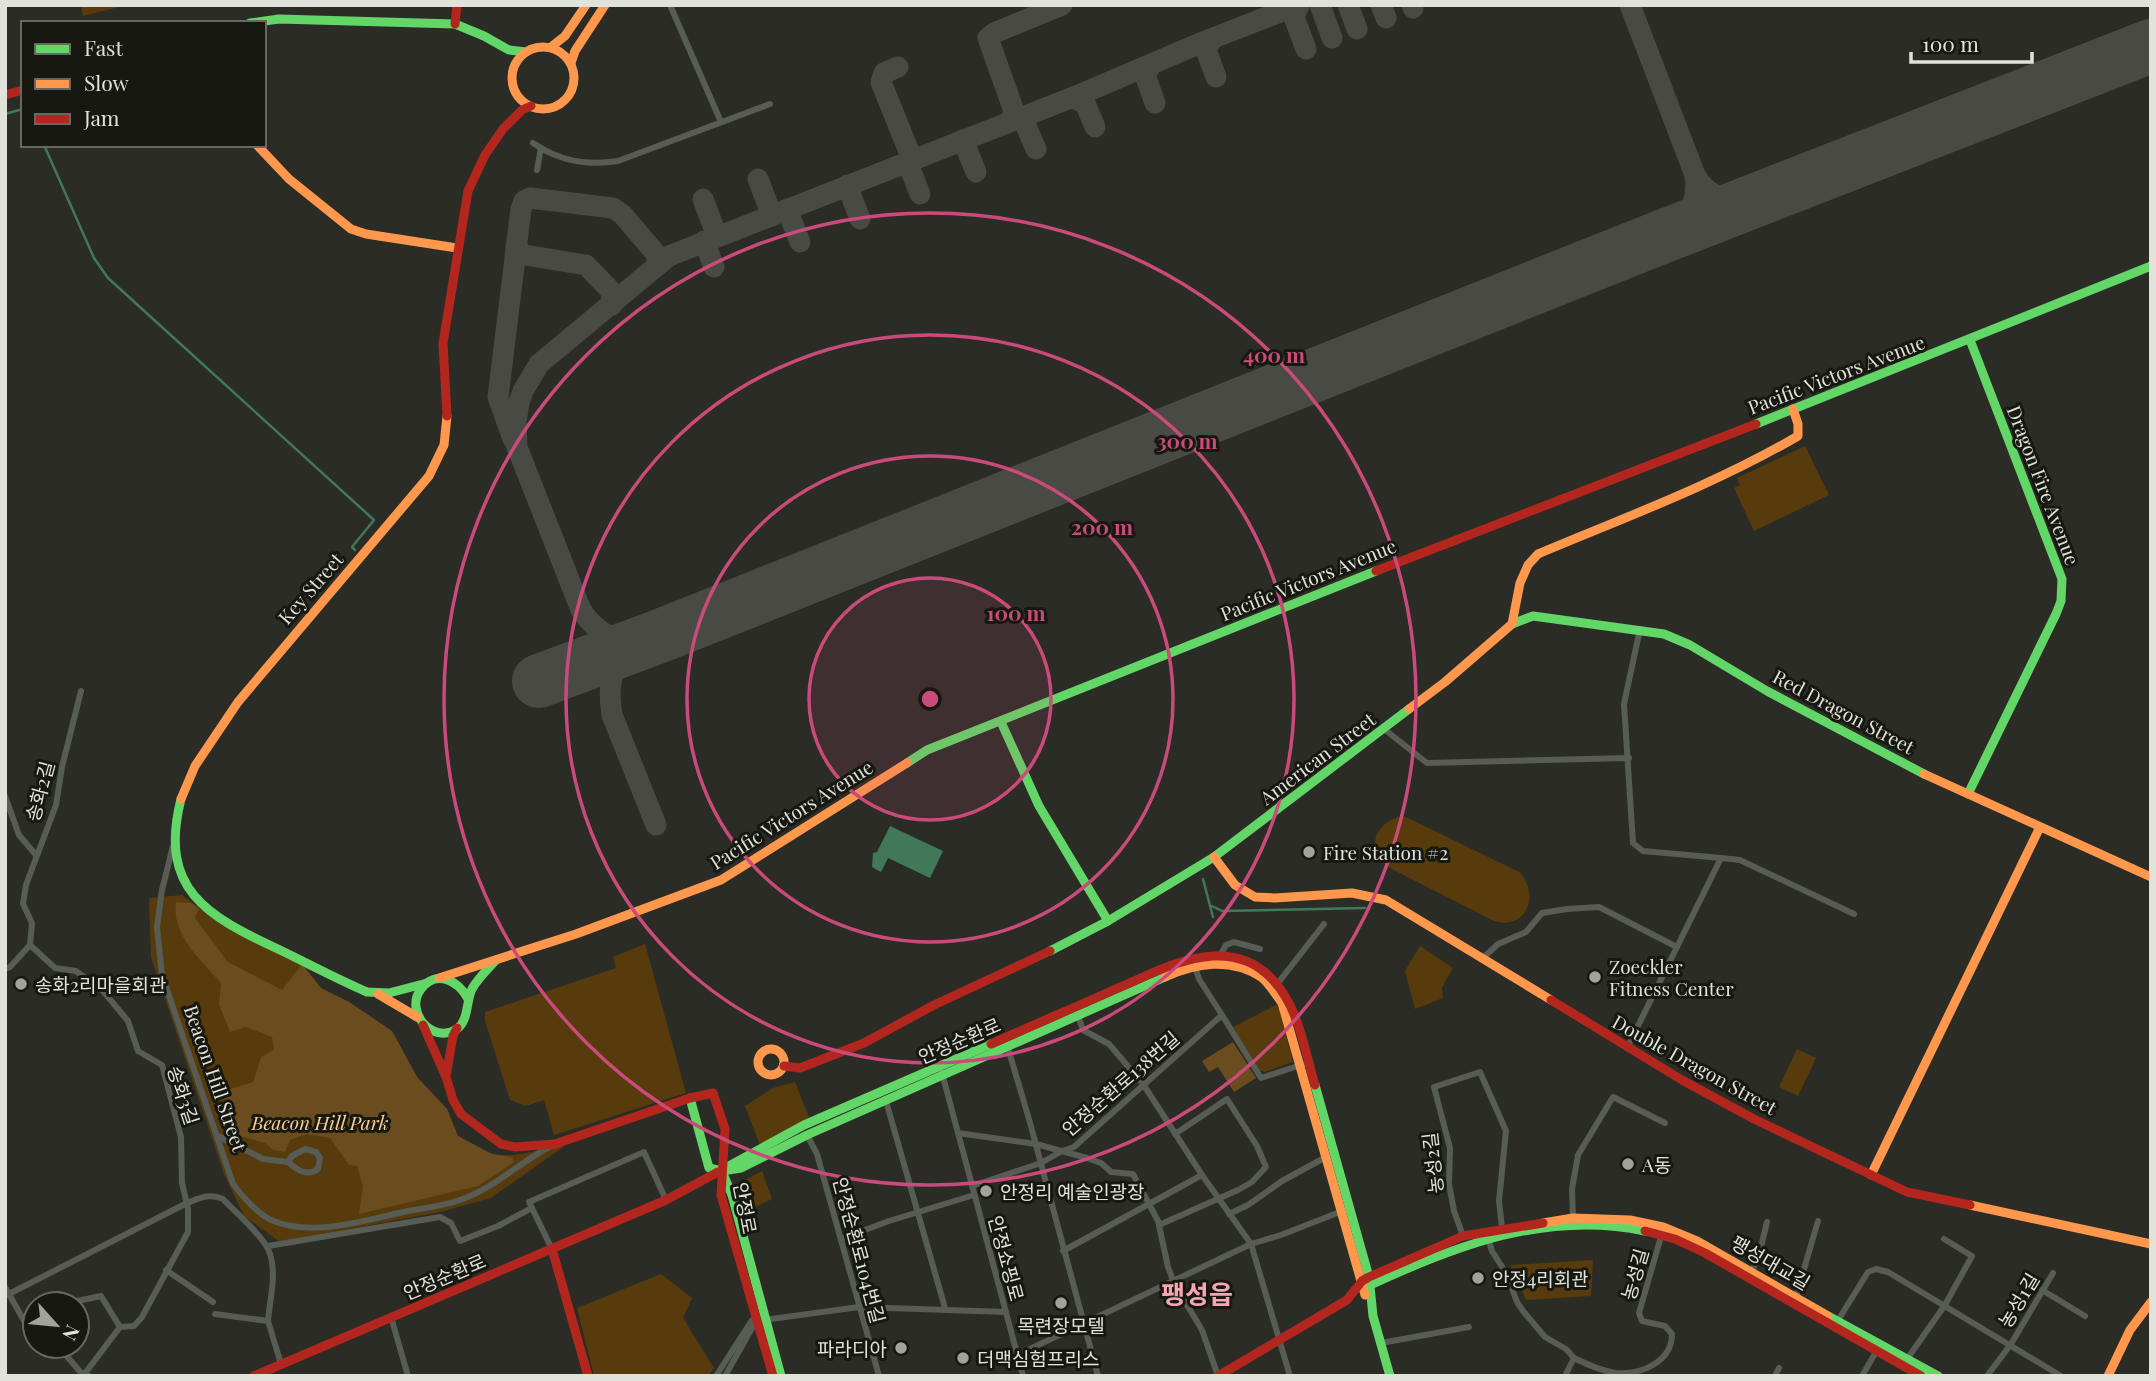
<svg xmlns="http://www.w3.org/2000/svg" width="2156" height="1381" viewBox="0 0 2156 1381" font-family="'Playfair Display','Noto Sans KR',serif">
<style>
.green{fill:#573b0c}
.forest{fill:#6a4c1f}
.water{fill:#41785a}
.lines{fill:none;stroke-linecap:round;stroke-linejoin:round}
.stream{stroke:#41785a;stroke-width:2.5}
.taxiway{stroke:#494a44;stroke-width:21}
.runway{stroke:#494a44;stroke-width:54}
.street{stroke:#575c55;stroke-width:6}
.fast{stroke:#63d668;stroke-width:9}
.slow{stroke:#ff974d;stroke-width:9}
.jam{stroke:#b3261e;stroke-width:9}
.ring{fill:none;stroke:#ca4b7b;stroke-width:3.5}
.poi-dot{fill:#a2a39b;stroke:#161811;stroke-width:2.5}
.labels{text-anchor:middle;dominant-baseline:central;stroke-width:6;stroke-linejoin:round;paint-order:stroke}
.street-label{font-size:19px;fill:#e1e3da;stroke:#161811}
.poi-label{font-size:19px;fill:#e1e3da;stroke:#161811;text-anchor:start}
.park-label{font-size:19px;font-style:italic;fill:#fcce96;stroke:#161811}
.district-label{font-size:26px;font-weight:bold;fill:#f8a4b4;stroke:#161811}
.centre{fill:#ca4b7b;stroke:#161811;stroke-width:3.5}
.ring-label{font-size:21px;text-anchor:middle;font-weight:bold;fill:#ca4b7b;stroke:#161811;stroke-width:6;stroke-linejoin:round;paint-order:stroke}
</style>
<rect width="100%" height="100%" fill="#2c2c26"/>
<g class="green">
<polygon points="81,5 127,5 83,16"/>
<polygon points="1805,446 1829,495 1754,531 1734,488 1740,485 1737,478"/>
<path d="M1402 816 1410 819 1519 872C1541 894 1526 931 1494 921L1386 866C1366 845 1375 823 1402 816Z"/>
<path d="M182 895 231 931 302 964 321 988 349 1002 392 1031 417 1077 447 1109 458 1136C469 1142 481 1151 493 1154 512 1159 546 1148 566 1145L491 1198 440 1212 280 1242 244 1216 224 1174 151 957 149 898Z"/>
<polygon points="645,944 686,1093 554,1135 544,1100 526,1106 510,1100 485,1021 485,1012 616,968 613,957"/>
<polygon points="1420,946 1453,968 1442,987 1443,998 1415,1009 1405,971"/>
<polygon points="1278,1004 1293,1062 1265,1072 1259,1070 1233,1027"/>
<polygon points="1797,1049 1816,1058 1798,1096 1779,1087"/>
<polygon points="795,1082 809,1117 760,1145 745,1106 773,1088"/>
<polygon points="762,1171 772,1199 745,1212 740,1183"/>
<polygon points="1593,1260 1591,1296 1526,1300 1510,1265"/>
<polygon points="661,1274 692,1298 683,1318 714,1368 708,1376 594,1376 577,1308"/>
</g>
<g class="forest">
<path d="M176 902 192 903 199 909 195 918 228 962 282 990 302 964 321 988 349 1002 392 1031 417 1077 447 1109 458 1136 492 1154 512 1157 514 1162 478 1186 359 1214 363 1186 357 1166 349 1165 330 1138 307 1134 290 1140 285 1152 273 1150 265 1143 240 1136 221 1092 253 1082 261 1057 274 1050 272 1037 246 1027 230 1032 219 1004 221 983C201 960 171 935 176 902Z"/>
<polygon points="1233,1042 1256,1078 1234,1092 1218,1067 1209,1072 1202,1061"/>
</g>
<polygon class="water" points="890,826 943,851 930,878 888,858 881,872 872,867 873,853 877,852"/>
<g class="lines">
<g class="stream">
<polyline points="5,114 23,109"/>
<polyline points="44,145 94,258 108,278 374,520 352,547 355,550"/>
<polyline points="1203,879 1213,917"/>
<polyline points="1212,906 1222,911 1365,908"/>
</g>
<g class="taxiway">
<polyline points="1299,5 1294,17 1306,49"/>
<polyline points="1320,5 1332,38"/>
<polyline points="1348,5 1357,29"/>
<polyline points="1381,5 1386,18"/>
<polyline points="1412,5 1413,8"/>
<polyline points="1630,5 1695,175"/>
<polyline points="1212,39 1206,50 1216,77"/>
<polyline points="1151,65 1145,75 1155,103"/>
<polyline points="898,67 884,73 881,82 912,159"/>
<polyline points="1072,98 1085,103 1095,127"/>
<polyline points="1022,117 1036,149"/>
<polyline points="1011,121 1014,111 988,38 994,33 1062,5"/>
<polyline points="963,140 976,172"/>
<polyline points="907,161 920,194"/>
<polyline points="758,179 772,216"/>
<polyline points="847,185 860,219"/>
<polyline points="703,199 717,236"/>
<polyline points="787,209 800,242"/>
<path d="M1664 236C1688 221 1699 203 1695 175 1711 203 1737 202 1764 197"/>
<polyline points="704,241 714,267"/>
<polyline points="516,246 519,251 525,255 586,265 611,291 612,305"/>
<polyline points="513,439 498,397 521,209 524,201 530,198 613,208 623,215 657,255 657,266"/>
<path d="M660 636C624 644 603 642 581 610L517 447 516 422 519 403 523 391 539 364 669 256 1081 94 1203 42 1298 5"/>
<path d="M649 641C613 658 606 677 612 715L656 825"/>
</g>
<polyline class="runway" points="539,681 660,636 1664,236 2151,46"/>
<g class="street">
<polyline points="670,5 721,122"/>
<path d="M533 143C559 161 586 166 618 161L770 104"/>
<polyline points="537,170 541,148"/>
<polyline points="1384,729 1427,763 1629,758"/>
<polyline points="5,796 19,835 36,855"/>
<path d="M173 846 162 890 157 927 162 975 233 1184C243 1197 256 1213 271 1220 313 1238 365 1220 408 1211 425 1208 443 1206 460 1200 493 1189 520 1162 551 1146"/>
<polyline points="1721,858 1740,860 1854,914"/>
<polyline points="30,945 55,968 76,971 103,991 128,1021 138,1051 162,1065 181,1137 182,1183 188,1209 188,1232 142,1317 134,1326 120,1327 83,1376"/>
<polyline points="1221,954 1226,945 1234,942 1260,949"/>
<polyline points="1483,958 1498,944 1526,932 1542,913 1567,909 1599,907 1677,947"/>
<polyline points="5,969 10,967 30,945 32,923 23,904 26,885 56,805 62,767 81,691"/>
<polyline points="1278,983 1324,924"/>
<polyline points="1077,1013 1083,1030 1109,1044 1143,1084 1202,1175 1251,1244 1290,1376"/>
<polyline points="1222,1015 1261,1078 1304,1064"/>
<polyline points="1007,1045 1029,1119 1098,1376"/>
<polyline points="1627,1048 1721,858 1643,851 1633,843 1624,704 1640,629"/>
<polyline points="942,1073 1023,1376"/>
<polyline points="886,1101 945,1308"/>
<polyline points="958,1133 1036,1144 1087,1158 1101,1163 1111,1172 1133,1174 1158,1221 1168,1267 1174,1283 1202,1330 1218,1376"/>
<polyline points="807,1135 817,1154 879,1376"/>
<polyline points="218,1136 263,1159 288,1162"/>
<path d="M305 1149 316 1152 320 1158 318 1169C307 1177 297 1170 288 1162L292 1156Z"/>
<polyline points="972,1186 1041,1163 1062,1151 1074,1147 1222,1015 1199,979 1194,964"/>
<polyline points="1229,1214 1248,1205 1282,1181 1326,1157"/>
<polyline points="1573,1220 1572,1189 1578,1155 1613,1097 1665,1123"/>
<polyline points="1159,1225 1238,1190 1252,1182 1266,1167 1257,1146 1227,1099 1175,1134"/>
<polyline points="1487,1235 1492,1251 1506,1273 1517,1302 1523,1311 1545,1337 1566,1349 1574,1358"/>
<polyline points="1463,1236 1454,1211 1449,1184 1450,1148 1434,1087 1480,1072 1506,1131 1499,1201 1502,1228"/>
<polyline points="841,1239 889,1221 974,1195"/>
<polyline points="268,1246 440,1217 451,1223 460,1241 498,1226 532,1208"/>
<polyline points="552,1249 529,1202 644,1152 666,1200"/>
<polyline points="1063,1251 1202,1175"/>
<polyline points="166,1270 213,1302"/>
<polyline points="1751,1273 1759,1255 1767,1222"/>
<polyline points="5,1287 28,1328 35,1331"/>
<polyline points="2042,1290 2085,1316"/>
<path d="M5 1296 187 1203C200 1198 209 1193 223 1199 234 1211 262 1235 268 1249 278 1270 270 1298 268 1321"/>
<polyline points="1795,1300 1818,1221"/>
<polyline points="68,1303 101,1296 120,1327"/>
<polyline points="215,1314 268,1321 281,1364"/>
<polyline points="391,1317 408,1376"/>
<polyline points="1837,1322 1868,1272 1876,1269 1888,1272 2061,1376"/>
<polyline points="1381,1343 1469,1327"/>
<polyline points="58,1346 83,1375 89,1376"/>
<polyline points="1017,1355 1251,1244 1281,1235 1345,1210"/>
<polyline points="1905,1362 1945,1305 1972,1256 1944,1239"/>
<polyline points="716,1376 752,1320"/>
<polyline points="725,1376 756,1321 859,1307 1006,1312"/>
<path d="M1565 1376 1574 1358C1586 1364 1602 1371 1616 1373 1641 1375 1672 1362 1672 1334L1665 1326 1642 1321 1639 1313 1662 1233"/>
<polyline points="1775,1376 1779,1368"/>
<polyline points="1862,1376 1877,1350"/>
<polyline points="1987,1376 2011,1344 2053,1273"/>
</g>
<g class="fast">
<polyline points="250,23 279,19 455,24 484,36 509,50 526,52"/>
<polyline points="1756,424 2151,266"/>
<polyline points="1512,624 1533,616 1664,634 1690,645 1767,691 1924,774"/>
<polyline points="1001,722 1039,806 1108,921"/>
<polyline points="907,763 927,750 1376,571"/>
<polyline points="1968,794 2056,614 2061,601 2062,579 1970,340"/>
<path d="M181 799C158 890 207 916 280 950 309 964 337 979 367 992L389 993 427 983"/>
<polyline points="1050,951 1108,921 1214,857 1409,709"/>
<path d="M468 999C459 981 436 969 421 989 404 1011 432 1045 457 1029 469 1020 466 1001 472 989 478 978 488 969 496 960"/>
<polyline points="1315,1085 1369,1277 1373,1316 1390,1376"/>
<polyline points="690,1098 709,1168 722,1171 741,1168 807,1135 1165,977"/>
<polyline points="718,1172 804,1125 991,1044"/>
<polyline points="724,1176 732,1195 781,1376"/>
<path d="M1366 1287C1454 1246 1546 1210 1645 1231"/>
<polyline points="1828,1316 1938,1376"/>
</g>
<g class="slow">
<circle cx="543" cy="78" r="31"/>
<polyline points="551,47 565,36 586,5"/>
<polyline points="571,63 575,51 605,5"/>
<polyline points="257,145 289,179 351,229 366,234 457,248"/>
<path d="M1409 709 1445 682 1512 624 1520 583 1528 565 1538 554C1626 517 1716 484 1798 436V424L1793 409"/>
<polyline points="1924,774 2151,877"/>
<polyline points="181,799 195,766 238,702 429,476 444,445 447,416"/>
<polyline points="1214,857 1235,885 1255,897 1275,898 1352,893 1386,900 1551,1000"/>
<path d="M1165 977C1195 963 1231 957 1261 977 1269 983 1276 995 1282 1003L1365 1295"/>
<polyline points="439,978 576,934 721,880 907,763"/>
<polyline points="378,994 417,1017"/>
<circle cx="771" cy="1062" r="13"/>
<polyline points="1871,1175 2040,827"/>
<polyline points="1970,1205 2151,1244"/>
<polyline points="1543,1223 1573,1218 1630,1220 1663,1227 1697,1241 1828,1316"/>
<polyline points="2108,1376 2130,1330 2151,1302"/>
</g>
<g class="jam">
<polyline points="455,24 457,5"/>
<polyline points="5,95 23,90"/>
<polyline points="447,416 443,343 468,191 485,155 503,129 522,110 531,106"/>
<polyline points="1376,571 1756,424"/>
<polyline points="1551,1000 1682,1080 1754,1119 1907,1192 1970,1205"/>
<polyline points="423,1025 446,1077 453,1100 461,1114 501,1144 515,1147 555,1144"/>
<path d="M991 1044C1033 1025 1076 1007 1118 988 1149 975 1180 958 1213 956 1235 955 1256 962 1271 978 1299 1006 1304 1049 1315 1085"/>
<polyline points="784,1066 800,1068 864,1043 934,1005 1050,951"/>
<polyline points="446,1076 453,1036 457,1028"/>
<polyline points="552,1145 690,1098 713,1093 725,1129 721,1195 773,1376"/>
<polyline points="1645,1231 1675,1239 1705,1253 1921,1376"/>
<polyline points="552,1249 588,1376"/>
<polyline points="254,1376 666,1200 718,1172"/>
<polyline points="1218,1376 1347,1300 1362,1281 1369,1277 1463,1236 1543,1223"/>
</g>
</g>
<circle cx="930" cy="699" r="121" fill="#ca4b7b" fill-opacity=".12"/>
<g class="ring">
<circle cx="930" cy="699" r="121"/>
<circle cx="930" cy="699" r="243"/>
<circle cx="930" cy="699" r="364"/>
<circle cx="930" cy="699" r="486"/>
</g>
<g class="poi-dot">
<circle cx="1309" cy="852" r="7"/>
<circle cx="1595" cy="977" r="7"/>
<circle cx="21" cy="984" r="7"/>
<circle cx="1628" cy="1164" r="7"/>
<circle cx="986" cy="1191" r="7"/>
<circle cx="1478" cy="1278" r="7"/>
<circle cx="1061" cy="1303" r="7"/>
<circle cx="901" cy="1348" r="7"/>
<circle cx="963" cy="1358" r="7"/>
</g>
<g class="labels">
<g class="street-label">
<text transform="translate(1836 374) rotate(-21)">Pacific Victors Avenue</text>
<text transform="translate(2044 485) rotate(69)">Dragon Fire Avenue</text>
<text transform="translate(1308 579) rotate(-22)">Pacific Victors Avenue</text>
<text transform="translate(310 588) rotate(-49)">Key Street</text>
<text transform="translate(1844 711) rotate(28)">Red Dragon Street</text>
<text transform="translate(1317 758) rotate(-37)">American Street</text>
<text transform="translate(39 791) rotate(-75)">송화2길</text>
<text transform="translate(791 814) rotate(-32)">Pacific Victors Avenue</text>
<text transform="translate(959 1040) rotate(-23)">안정순환로</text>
<text transform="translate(1695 1064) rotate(29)">Double Dragon Street</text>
<text transform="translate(216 1078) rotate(71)">Beacon Hill Street</text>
<text transform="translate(1120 1083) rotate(-41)">안정순환로138번길</text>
<text transform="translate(184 1095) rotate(72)">송화3길</text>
<text transform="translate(1432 1163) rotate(-96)">농성2길</text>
<text transform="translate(746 1208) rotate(79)">안정로</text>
<text transform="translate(860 1250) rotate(75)">안정순환로104번길</text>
<text transform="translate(1007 1258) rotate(75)">안정쇼핑로</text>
<text transform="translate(1771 1262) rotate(30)">팽성대교길</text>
<text transform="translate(1634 1274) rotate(-74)">농성길</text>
<text transform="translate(444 1276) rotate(-23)">안정순환로</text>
<text transform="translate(2018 1300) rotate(-59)">농성1길</text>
</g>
<g class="poi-label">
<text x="1323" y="852">Fire Station #2</text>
<text x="1609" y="966">Zoeckler<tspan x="1609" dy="22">Fitness Center</tspan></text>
<text x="35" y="984">송화2리마을회관</text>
<text x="1642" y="1164">A동</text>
<text x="1000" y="1191">안정리 예술인광장</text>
<text x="1492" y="1278">안정4리회관</text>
<text x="1061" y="1325" text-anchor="middle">목련장모텔</text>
<text x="887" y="1348" text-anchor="end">파라디아</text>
<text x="977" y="1358">더맥심험프리스</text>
</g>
<g class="park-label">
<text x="320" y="1122">Beacon Hill Park</text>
</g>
<g class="district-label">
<text x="1197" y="1293">팽성읍</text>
</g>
</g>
<circle cx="930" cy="699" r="10" class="centre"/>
<g class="ring-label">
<text x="1274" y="363">400 m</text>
<text x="1187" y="449">300 m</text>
<text x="1102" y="535">200 m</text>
<text x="1016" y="621">100 m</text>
</g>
<rect width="2156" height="1381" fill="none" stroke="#e1e3da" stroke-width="14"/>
<rect x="21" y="21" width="245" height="126" fill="#161811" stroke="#676961" stroke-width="2"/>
<rect x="35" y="44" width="35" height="10" fill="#63d668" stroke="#676961" stroke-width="2"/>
<text x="84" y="56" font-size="21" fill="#e1e3da">Fast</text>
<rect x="35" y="79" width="35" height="10" fill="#ff974d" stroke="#676961" stroke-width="2"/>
<text x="84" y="91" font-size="21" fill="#e1e3da">Slow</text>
<rect x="35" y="114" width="35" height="10" fill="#b3261e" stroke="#676961" stroke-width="2"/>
<text x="84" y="126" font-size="21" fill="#e1e3da">Jam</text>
<g transform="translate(56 1325) rotate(117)"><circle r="33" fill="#161811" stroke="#676961" stroke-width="2"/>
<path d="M0-5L12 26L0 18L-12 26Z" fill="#a2a39b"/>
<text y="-10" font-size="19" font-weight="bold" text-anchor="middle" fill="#e1e3da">N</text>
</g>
<path d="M1911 52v10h121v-10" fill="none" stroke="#e1e3da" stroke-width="3.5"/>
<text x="1922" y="52" font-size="21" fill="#e1e3da" stroke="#161811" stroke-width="5" paint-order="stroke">100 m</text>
</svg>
